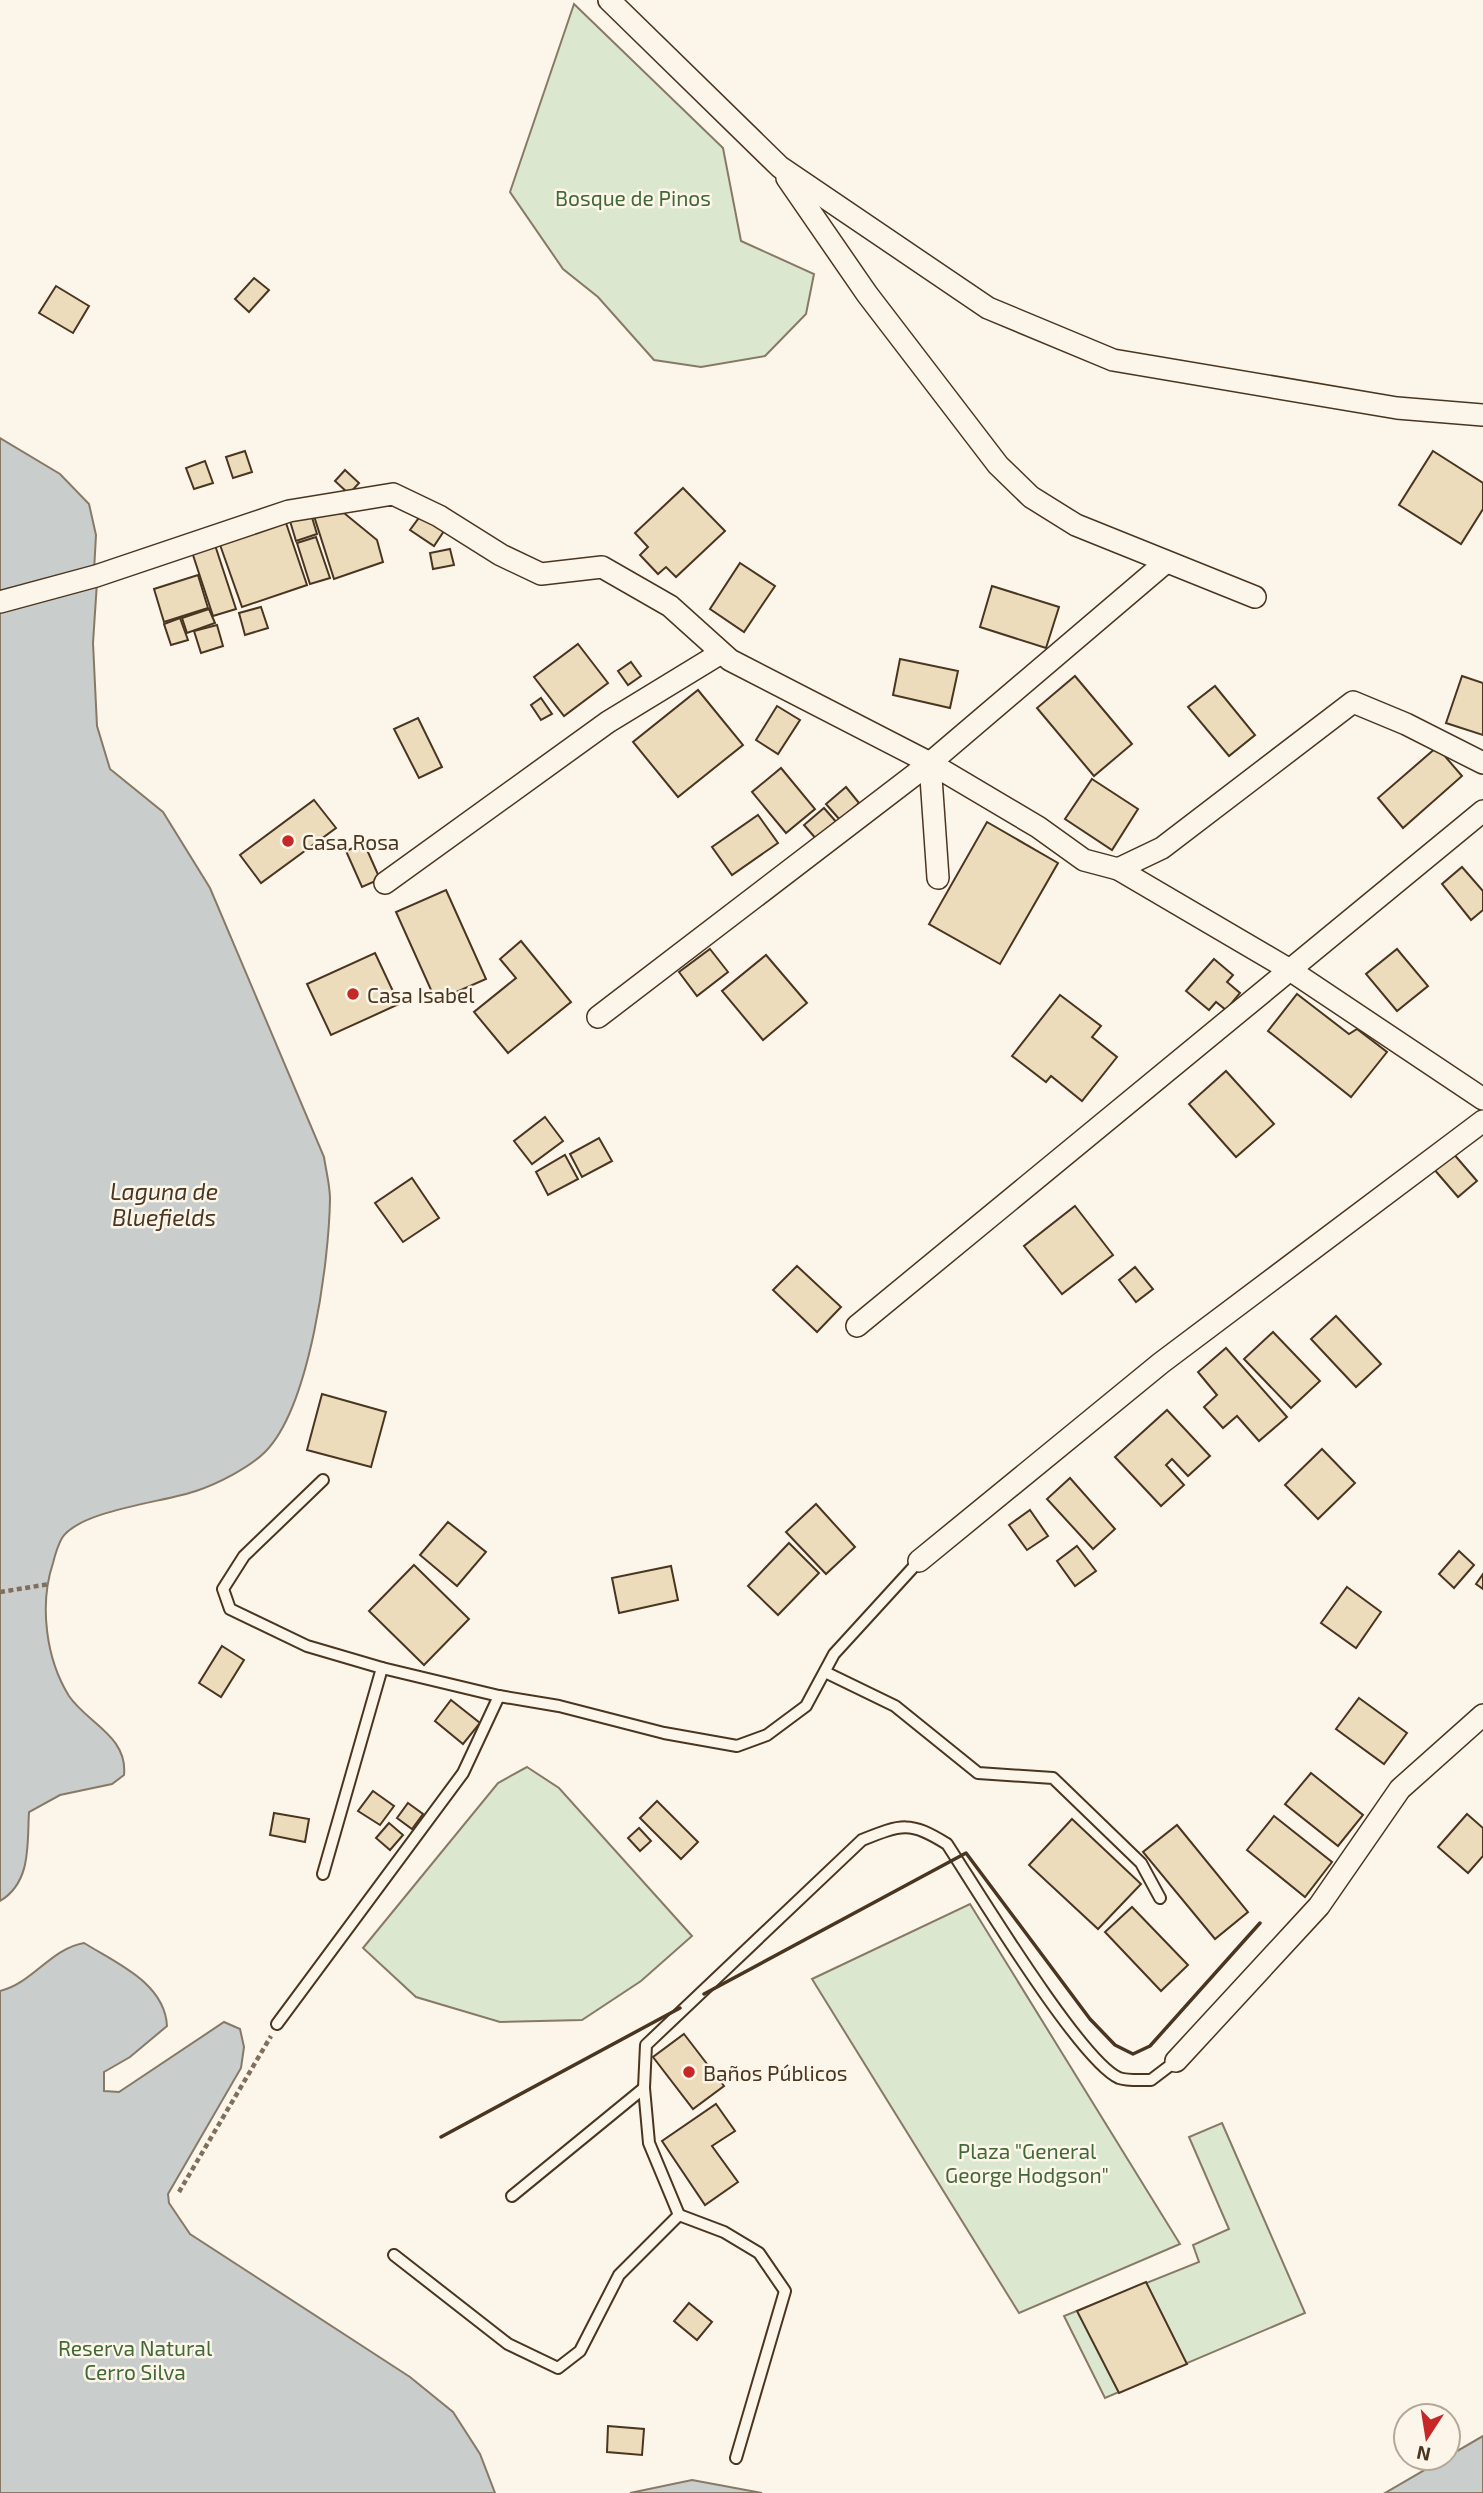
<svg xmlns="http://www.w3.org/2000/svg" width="1483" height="2493" viewBox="0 0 1483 2493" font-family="'Exo 2',sans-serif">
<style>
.green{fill:#dce7d0;stroke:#887966;stroke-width:2}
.water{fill:#c9cecd;stroke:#887966;stroke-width:2}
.building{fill:#ecdcbc;stroke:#4a3520;stroke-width:2}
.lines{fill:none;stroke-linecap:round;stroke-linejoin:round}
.lane-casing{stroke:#4a3520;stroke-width:14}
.street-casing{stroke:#4a3520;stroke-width:24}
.path{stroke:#7f6f5c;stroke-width:4.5;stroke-dasharray:5 3.5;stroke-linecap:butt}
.lane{stroke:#fbf6e9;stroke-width:10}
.street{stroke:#fbf6e9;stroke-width:21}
.wall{stroke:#4a3520;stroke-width:3.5}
.poi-dot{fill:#c62828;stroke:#fbf6e9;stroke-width:2.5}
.labels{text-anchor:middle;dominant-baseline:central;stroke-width:5;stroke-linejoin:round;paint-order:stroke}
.park-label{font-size:21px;fill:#436837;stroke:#fbf6e9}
.poi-label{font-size:21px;fill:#4a3520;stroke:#fbf6e9;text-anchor:start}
.water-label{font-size:23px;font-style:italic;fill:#4a3520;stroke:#fbf6e9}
</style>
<rect width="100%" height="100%" fill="#fbf6e9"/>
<g class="green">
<polygon points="574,4 723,148 741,241 814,274 806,314 765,356 701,367 654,360 598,297 563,269 510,192"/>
<polygon points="527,1767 559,1788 692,1936 641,1981 582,2020 500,2022 416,1997 363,1948 498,1783"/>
<polygon points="970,1904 1180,2244 1019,2313 812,1979"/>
<polygon points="1222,2123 1305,2313 1105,2398 1064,2316 1199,2262 1193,2245 1229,2229 1189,2137"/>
</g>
<g class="water">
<path d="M0 438 60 474 89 504 96 535 94 571 97 582 93 643 97 726 110 769 163 812 210 888 324 1157C326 1171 330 1185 330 1199 329 1262 310 1407 265 1452 249 1468 217 1484 196 1491 165 1502 80 1510 62 1538 58 1545 55 1555 53 1563 39 1605 46 1659 69 1696 87 1723 128 1736 124 1775L112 1784 60 1795 29 1812C27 1843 32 1882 0 1901Z"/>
<path d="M84 1943C116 1963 165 1983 167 2026L130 2057 104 2072V2091L119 2092 224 2022 240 2029 244 2047 241 2068 168 2194 169 2203 190 2234 410 2377 453 2412 480 2454 495 2493H0V1991C33 1983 50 1949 84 1943Z"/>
<polygon points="1483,2436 1483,2493 1385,2493"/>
<polygon points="692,2480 762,2493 630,2493"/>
</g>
<g class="building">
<polygon points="254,278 269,290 249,312 235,299"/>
<polygon points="56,286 89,306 73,333 39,313"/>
<polygon points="245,451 252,472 233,478 226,457"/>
<polygon points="1433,451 1483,483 1483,509 1461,544 1399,505"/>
<polygon points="205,461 213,483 194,489 186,468"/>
<polygon points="345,470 359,483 349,494 335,481"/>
<polygon points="683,488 725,531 676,577 666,567 658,574 640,555 648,547 635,533"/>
<polygon points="344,513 377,540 383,562 334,579 314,516"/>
<polygon points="311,514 317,534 296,541 290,521"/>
<polygon points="421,515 444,531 434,546 410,530"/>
<polygon points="285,520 307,585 242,607 219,542"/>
<polygon points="316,537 330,578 310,584 297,543"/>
<polygon points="215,545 236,609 213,616 192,552"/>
<polygon points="450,549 454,565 433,569 430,553"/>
<polygon points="740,563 775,586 744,632 710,609"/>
<polygon points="198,575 208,608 164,622 154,589"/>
<polygon points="992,586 1059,607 1046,648 980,627"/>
<polygon points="261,607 268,628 245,635 239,613"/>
<polygon points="209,609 215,623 187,633 182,618"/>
<polygon points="180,618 188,640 171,645 164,624"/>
<polygon points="217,625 223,646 201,653 194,631"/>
<polygon points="578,644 608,683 564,716 534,677"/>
<polygon points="900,659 958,671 950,708 893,695"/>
<polygon points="631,662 641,676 628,685 618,671"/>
<polygon points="1075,676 1132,744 1094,776 1037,708"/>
<polygon points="1462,676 1483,683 1483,735 1446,723"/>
<polygon points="1215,686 1255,735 1229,756 1188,707"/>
<polygon points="698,690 743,745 678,797 633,742"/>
<polygon points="541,698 552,714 541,720 531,705"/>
<polygon points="777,706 800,720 778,754 756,740"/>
<polygon points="418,718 442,767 419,778 394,729"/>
<polygon points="1437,747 1462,776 1403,828 1378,798"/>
<polygon points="781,768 815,809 786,833 752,792"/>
<polygon points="1092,779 1138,809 1112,850 1065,819"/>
<polygon points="846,787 859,803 840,820 826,804"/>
<polygon points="314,800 336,828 261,883 240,855"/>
<polygon points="824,808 838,824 818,841 804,825"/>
<polygon points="758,815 778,843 732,875 712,847"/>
<polygon points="987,822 1058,863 1000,964 929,924"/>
<polygon points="364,843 380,879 362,887 346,851"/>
<polygon points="1462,867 1483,891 1483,910 1471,920 1442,884"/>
<polygon points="446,890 486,979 436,1001 396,912"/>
<polygon points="521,941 571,1002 508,1053 474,1012 516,978 500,959"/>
<polygon points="710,949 728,972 697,996 679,972"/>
<polygon points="1397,949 1428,986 1397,1011 1366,974"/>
<polygon points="375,953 399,1004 331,1035 307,984"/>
<polygon points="766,955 807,1003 763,1040 722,991"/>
<polygon points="1214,959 1233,975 1227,982 1240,993 1226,1010 1216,1002 1209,1010 1186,991"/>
<polygon points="1297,994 1349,1034 1357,1029 1387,1052 1351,1097 1268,1031"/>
<polygon points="1060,995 1101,1026 1092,1037 1117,1057 1082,1101 1051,1076 1046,1082 1012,1056"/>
<polygon points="1226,1071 1274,1124 1236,1157 1189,1104"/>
<polygon points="545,1117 563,1141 532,1164 514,1141"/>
<polygon points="599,1138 612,1161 582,1177 570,1154"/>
<polygon points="1452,1152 1477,1181 1458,1197 1433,1168"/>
<polygon points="565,1155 578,1179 548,1195 536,1172"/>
<polygon points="412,1178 439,1218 403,1242 375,1203"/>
<polygon points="1075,1206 1113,1255 1062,1294 1024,1246"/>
<polygon points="797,1266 841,1307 817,1332 773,1290"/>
<polygon points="1135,1267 1153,1289 1136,1302 1119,1280"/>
<polygon points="1336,1316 1381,1364 1356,1387 1311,1339"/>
<polygon points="1273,1332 1320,1381 1291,1408 1244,1359"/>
<polygon points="1226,1348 1287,1417 1259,1441 1237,1416 1223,1428 1204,1407 1217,1395 1198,1372"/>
<polygon points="322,1394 386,1412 371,1467 307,1450"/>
<polygon points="1167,1410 1210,1456 1188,1476 1172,1459 1166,1465 1184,1485 1161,1506 1115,1457"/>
<polygon points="1322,1449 1355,1483 1318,1519 1285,1485"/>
<polygon points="1070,1478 1115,1529 1093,1549 1047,1499"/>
<polygon points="816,1504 855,1547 826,1574 786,1532"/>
<polygon points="1030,1510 1048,1536 1027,1550 1009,1525"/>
<polygon points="448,1522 486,1552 457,1586 420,1555"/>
<polygon points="789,1543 819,1573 778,1615 748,1586"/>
<polygon points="1077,1546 1096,1571 1075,1586 1057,1561"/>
<polygon points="1459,1551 1474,1565 1454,1588 1439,1574"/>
<polygon points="414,1565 469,1619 424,1665 369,1611"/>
<polygon points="671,1566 678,1600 619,1613 612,1578"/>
<polygon points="1483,1574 1483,1589 1476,1584"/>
<polygon points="1347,1587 1381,1612 1356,1648 1321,1623"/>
<polygon points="222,1646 244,1660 221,1697 199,1683"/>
<polygon points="1359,1698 1407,1733 1384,1764 1336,1729"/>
<polygon points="451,1700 480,1723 463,1744 435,1721"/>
<polygon points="1311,1773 1363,1815 1338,1846 1285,1804"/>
<polygon points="373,1791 394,1806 380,1825 358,1811"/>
<polygon points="657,1801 698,1842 681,1859 640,1818"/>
<polygon points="408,1803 423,1814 412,1829 397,1818"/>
<polygon points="274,1813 309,1819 305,1842 270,1835"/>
<polygon points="1467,1814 1483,1828 1483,1856 1468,1873 1438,1847"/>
<polygon points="1274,1816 1332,1862 1305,1897 1247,1850"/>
<polygon points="1072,1819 1141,1884 1098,1929 1029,1865"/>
<polygon points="389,1823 403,1835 390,1850 376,1838"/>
<polygon points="1177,1825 1248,1912 1215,1939 1143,1852"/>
<polygon points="639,1828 651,1841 640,1851 628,1838"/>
<polygon points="1132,1907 1188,1965 1161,1991 1105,1932"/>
<polygon points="684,2034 724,2086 693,2109 653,2057"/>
<polygon points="716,2104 735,2131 712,2146 738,2182 705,2205 662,2141"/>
<polygon points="1146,2282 1187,2364 1119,2393 1077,2311"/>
<polygon points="689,2303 712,2322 697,2340 674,2321"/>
<polygon points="608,2426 644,2429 642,2455 607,2452"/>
</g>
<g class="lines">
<g class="lane-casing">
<g id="lane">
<polyline points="323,1480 244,1556 223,1589 230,1609 307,1646 382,1668 323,1874"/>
<polyline points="382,1668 499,1696 559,1706 664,1733 737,1746 767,1735 806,1706 834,1654 919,1561"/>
<polyline points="825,1672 895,1706 978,1773 1053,1778 1141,1863 1160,1898"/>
<polyline points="277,2024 463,1773 499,1696"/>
<path d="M644 2088 646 2045 862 1840C902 1824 910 1821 947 1844 976 1888 1080 2061 1119 2078 1127 2081 1142 2080 1151 2080L1176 2061"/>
<polyline points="512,2196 644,2088 649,2143 679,2215"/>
<polyline points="394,2255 508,2344 558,2368 580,2351 619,2275 679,2215 724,2232 759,2253 785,2291 736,2458"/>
</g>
</g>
<g class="street-casing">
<g id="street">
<polyline points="609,0 780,167 988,308 1113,360 1397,408 1483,415"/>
<polyline points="787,178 867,294 998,465 1031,497 1076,525 1255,597"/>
<polyline points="0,602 96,576 289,511 393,494 439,516 501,555 541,574 602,567 670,606 730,660 930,763 1038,827 1084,860 1118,869 1162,848 1353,702 1406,724 1483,763"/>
<polyline points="930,763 938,878"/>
<polyline points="1118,869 1290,970 1483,1099"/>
<polyline points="385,883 608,722 721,653"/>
<polyline points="598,1017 930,763 1166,562"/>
<polyline points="857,1326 1483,811"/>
<polyline points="919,1561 1161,1363 1483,1121"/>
<polyline points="1176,2061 1319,1906 1400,1789 1483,1715"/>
</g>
</g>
<g class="path">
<polyline points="0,1592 50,1584"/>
<polyline points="179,2192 271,2036"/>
</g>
<use href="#lane" class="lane"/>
<use href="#street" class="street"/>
<g class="wall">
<polyline points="704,1994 966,1853 1090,2019 1115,2045 1133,2054 1150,2046 1260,1923"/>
<polyline points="441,2137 680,2008"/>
</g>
</g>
<g class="poi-dot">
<circle cx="288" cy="841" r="7"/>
<circle cx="353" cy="994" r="7"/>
<circle cx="689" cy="2072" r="7"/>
</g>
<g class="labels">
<g class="park-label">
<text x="633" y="197">Bosque de Pinos</text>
<text x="1027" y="2150">Plaza "General<tspan x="1027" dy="24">George Hodgson"</tspan></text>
<text x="135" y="2347">Reserva Natural<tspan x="135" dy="24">Cerro Silva</tspan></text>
</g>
<g class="poi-label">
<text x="302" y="841">Casa Rosa</text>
<text x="367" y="994">Casa Isabel</text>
<text x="703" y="2072">Baños Públicos</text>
</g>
<g class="water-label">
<text x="164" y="1191">Laguna de<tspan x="164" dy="26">Bluefields</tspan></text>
</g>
</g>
<g transform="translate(1427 2437) rotate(192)"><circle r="33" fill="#fbf6e9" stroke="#b4a999" stroke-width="2"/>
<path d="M0-5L12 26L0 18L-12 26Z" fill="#c62828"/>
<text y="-10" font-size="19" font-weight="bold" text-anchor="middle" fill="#4a3520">N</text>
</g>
</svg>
